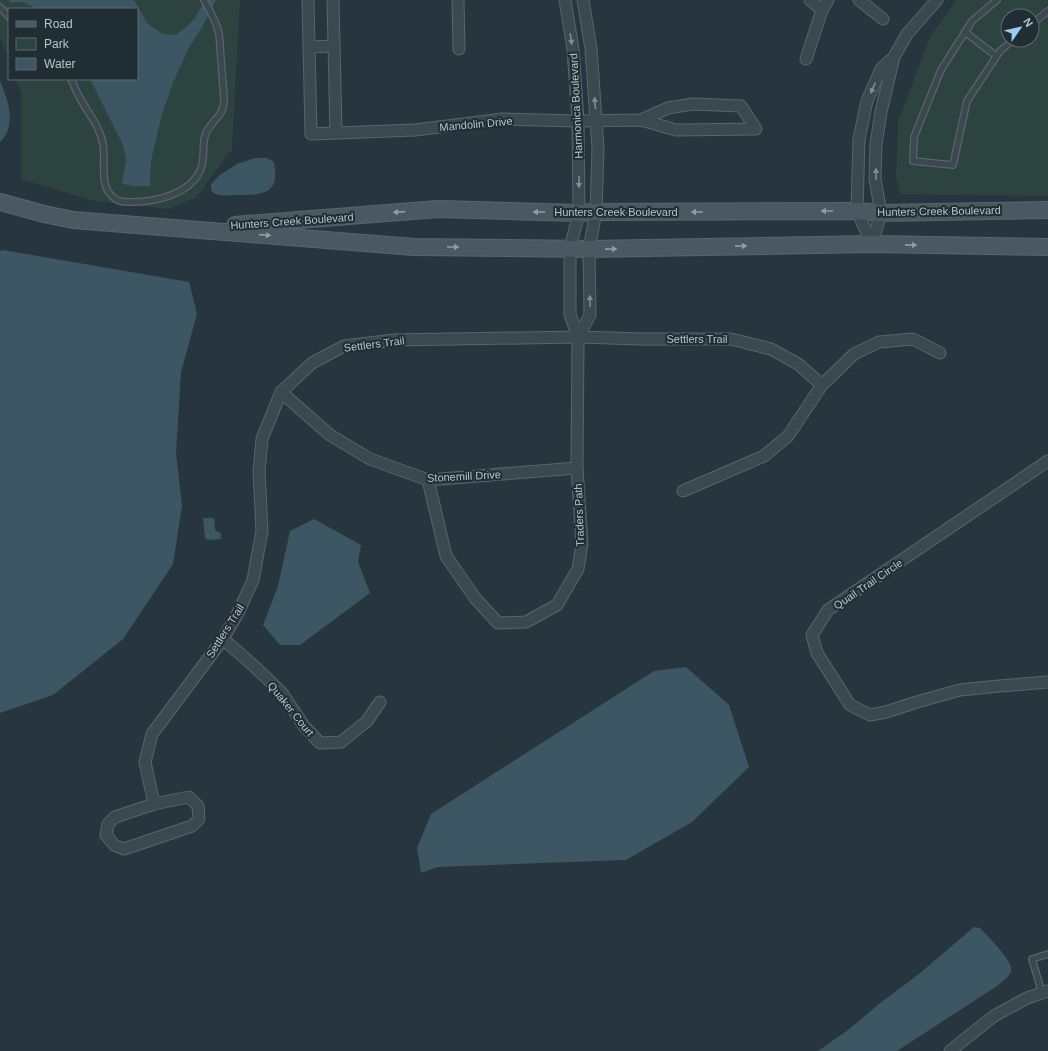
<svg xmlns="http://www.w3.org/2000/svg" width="1048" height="1051" viewBox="0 0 1048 1051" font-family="Arial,sans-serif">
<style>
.green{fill:#2c433f;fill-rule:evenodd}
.water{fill:#3d5663}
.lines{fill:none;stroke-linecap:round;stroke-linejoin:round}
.lane-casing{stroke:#59656c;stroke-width:8}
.street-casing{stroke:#59656c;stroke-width:13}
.secondary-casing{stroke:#59656c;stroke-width:18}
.lane{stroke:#3b484e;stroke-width:5.5}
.street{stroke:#3b484e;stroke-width:11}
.secondary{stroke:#4a5861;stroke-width:16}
.oneway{fill:#808b92}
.oneway2{fill:#929da5}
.labels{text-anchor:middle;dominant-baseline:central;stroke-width:4;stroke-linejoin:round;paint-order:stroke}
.street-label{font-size:11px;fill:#b8c2c9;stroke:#202d33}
</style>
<rect width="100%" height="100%" fill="#27363e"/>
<g class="green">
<polygon points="0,0 240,0 232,149 197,197 169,209 94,201 21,179 21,91 16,79 137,79 137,9 9,9 9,60 0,37"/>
<path d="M956 0H1048V196L901 194 896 178 898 122 930 37ZM1008 16H1032V40H1008Z"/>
</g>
<g class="water">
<path d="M9 0H134L147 23 161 33 170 35 177 34 186 27 195 18 205 0H216L201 29 188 49 173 83 162 114 151 161 150 186H135L122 184 126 160 123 145 90 79H137V9H35C26 2 21 1 11 3Z"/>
<path d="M0 81C8 99 17 127 0 142Z"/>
<path d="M255 158H267L274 162C280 194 264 195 238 195 231 195 220 197 214 193 211 191 211 187 211 184L220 175 237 164Z"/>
<polygon points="3,250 189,282 197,314 181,372 176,453 182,506 173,564 123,639 53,695 0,713 0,251"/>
<polygon points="204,518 214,518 215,529 216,531 221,533 221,539 208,540 205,538 203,519"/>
<polygon points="314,519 361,545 358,562 370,593 300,645 280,645 263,625 278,586 290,531"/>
<polygon points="686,667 729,705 749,767 692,822 626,860 437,867 421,873 417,848 431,814 654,671"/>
<path d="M974 927 980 928C987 936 1015 962 1011 972 1009 977 1002 982 997 986L897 1051H818L848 1030 879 1004 919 974Z"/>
</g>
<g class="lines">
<g class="lane-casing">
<g id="lane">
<polyline points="997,0 972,21 941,70 914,137 913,161 953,165 967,101 1000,51 1013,40"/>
<polyline points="0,7 9,17"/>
<polyline points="1032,24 1048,11"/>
<polyline points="965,32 996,56"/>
<path d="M71 79C74 85 76 92 80 98 88 113 100 127 103 144 106 160 99 185 112 196 118 203 126 202 135 202 158 201 189 194 200 171 206 159 201 144 206 133 213 118 224 117 224 99L219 33C216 21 210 11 204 0"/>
<polyline points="1042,993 1032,959 1048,954"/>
</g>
</g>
<g class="street-casing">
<g id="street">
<polyline points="308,0 311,134 415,130 503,119 578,121 641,120 676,130 756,129 741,106 693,104 668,108 641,120"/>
<polyline points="333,0 336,133"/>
<polyline points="458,0 459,49"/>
<polyline points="810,0 822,10"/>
<polyline points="859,0 883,19"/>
<polyline points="309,47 334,46"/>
<polyline points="806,59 822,10 828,0"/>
<polyline points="872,244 881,213 875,179 876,144 881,112 894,57 907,34 937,0"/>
<polyline points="872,244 857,211 859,139 867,101 881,69 894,57"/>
<polyline points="578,337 590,315 589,249 596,212 598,148 591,49 583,0"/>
<polyline points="281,392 330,435 370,459 428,480 577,468"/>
<polyline points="1048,461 828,610 812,635 817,653 850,705 870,715 886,712 917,702 960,690 999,686 1048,682"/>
<polyline points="428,480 446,556 475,598 498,623 526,622 557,605 578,569 582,544 577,468 578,337 570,314 570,248 579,213 578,121 573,49 565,0"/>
<polyline points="683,491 764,456 788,436 822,385 854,354 879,342 913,339 940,353"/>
<polyline points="223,639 255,667 282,693 304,726 320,743 341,742 367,721 380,702"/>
<polygon points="189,797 198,806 199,819 192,826 124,849 114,845 106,835 108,824 115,817 154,804"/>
<polyline points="154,804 145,762 152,734 223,639 238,613 253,580 262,531 259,471 262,439 281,392 312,363 344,346 394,340 578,337 642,339 731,339 771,349 798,364 822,385"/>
<polyline points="950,1051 994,1016 1027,998 1048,991"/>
</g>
</g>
<g class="secondary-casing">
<g id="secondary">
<polyline points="0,202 44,214 73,220 414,247 589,249 872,244 1048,247"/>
<polyline points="235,225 438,209 579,213 596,212 857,211 881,213 1048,210"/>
</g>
</g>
<use href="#lane" class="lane"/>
<use href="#street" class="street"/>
<use href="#secondary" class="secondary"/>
</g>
<defs><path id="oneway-solid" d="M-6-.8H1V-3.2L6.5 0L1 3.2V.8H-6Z"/></defs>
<g class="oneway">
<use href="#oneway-solid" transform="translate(571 39) rotate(81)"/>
<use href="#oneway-solid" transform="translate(873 88) rotate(114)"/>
<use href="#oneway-solid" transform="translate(595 103) rotate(-94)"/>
<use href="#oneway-solid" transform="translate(876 174) rotate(-90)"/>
<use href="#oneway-solid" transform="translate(579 182) rotate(90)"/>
<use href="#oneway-solid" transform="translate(590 301) rotate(-91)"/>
</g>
<g class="oneway2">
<use href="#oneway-solid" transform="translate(827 211) rotate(180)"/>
<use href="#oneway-solid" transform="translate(399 212) rotate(176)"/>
<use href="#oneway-solid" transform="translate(539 212) rotate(-178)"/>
<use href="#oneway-solid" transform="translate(697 212) rotate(180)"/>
<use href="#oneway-solid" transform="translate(265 235) rotate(4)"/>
<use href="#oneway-solid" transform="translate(911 245) rotate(1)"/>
<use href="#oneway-solid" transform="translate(741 246) rotate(-1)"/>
<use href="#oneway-solid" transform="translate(453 247)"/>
<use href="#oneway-solid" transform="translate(611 249) rotate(-1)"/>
</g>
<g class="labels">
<g class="street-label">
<text transform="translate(576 106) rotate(-93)">Harmonica Boulevard</text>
<text transform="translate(476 124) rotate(-5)">Mandolin Drive</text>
<text transform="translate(939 211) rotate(-1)">Hunters Creek Boulevard</text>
<text x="616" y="212">Hunters Creek Boulevard</text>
<text transform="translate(292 221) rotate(-4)">Hunters Creek Boulevard</text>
<text x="697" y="339">Settlers Trail</text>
<text transform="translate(374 344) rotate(-7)">Settlers Trail</text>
<text transform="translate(464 476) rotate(-3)">Stonemill Drive</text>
<text transform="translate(579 515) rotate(-92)">Traders Path</text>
<text transform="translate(868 584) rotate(-34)">Quail Trail Circle</text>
<text transform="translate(225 631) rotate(-58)">Settlers Trail</text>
<text transform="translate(291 709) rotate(51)">Quaker Court</text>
</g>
</g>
<rect x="8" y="8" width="130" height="72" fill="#202d33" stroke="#5d696f"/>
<rect x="16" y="21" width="20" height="6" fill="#4a5861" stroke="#5d696f"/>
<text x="44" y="28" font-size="12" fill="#b8c2c9">Road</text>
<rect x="16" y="38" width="20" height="12" fill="#2c433f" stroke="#5d696f"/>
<text x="44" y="48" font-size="12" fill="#b8c2c9">Park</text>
<rect x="16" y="58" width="20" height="12" fill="#3d5663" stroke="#5d696f"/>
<text x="44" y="68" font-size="12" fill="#b8c2c9">Water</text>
<g transform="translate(1020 28) rotate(56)"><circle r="19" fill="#202d33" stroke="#5d696f"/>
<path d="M0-3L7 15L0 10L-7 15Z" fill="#95cef0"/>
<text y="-6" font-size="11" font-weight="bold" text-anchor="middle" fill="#b8c2c9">N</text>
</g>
</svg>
